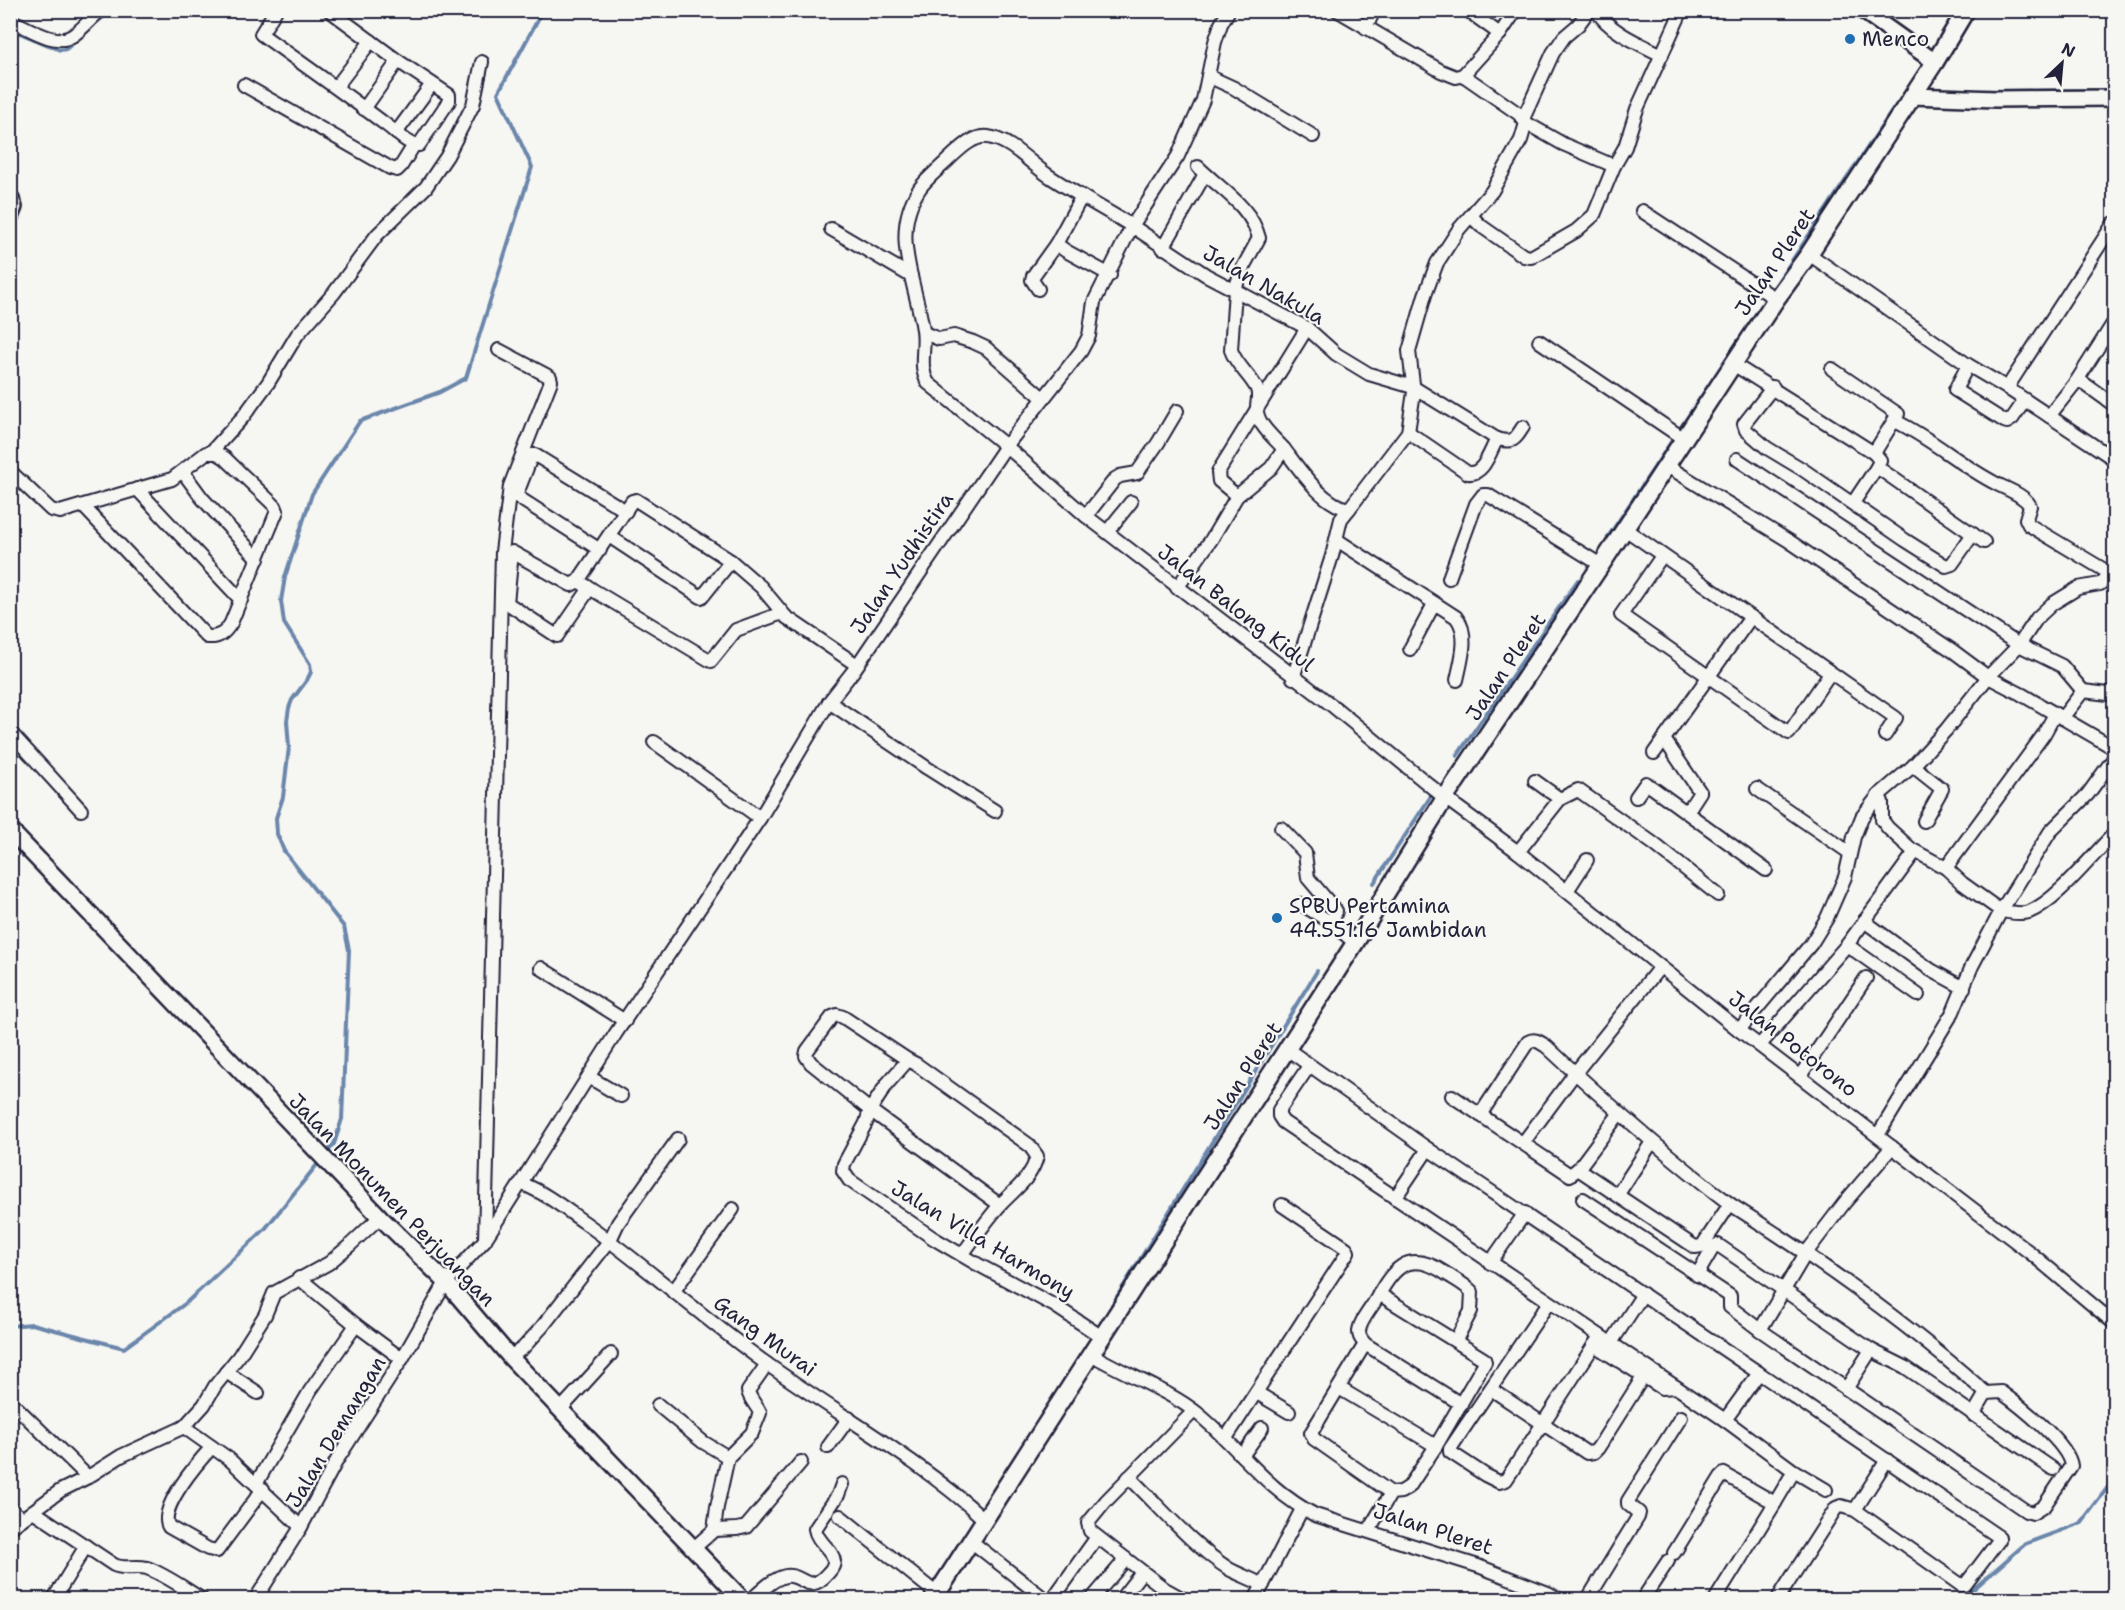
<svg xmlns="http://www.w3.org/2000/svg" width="2125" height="1610" viewBox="0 0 2125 1610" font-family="'Shantell Sans',sans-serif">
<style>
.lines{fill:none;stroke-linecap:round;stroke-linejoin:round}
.stream{stroke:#6b86ab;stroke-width:4}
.minor-casing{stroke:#22223b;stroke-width:16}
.tertiary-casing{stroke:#22223b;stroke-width:20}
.secondary-casing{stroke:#22223b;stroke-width:21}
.minor{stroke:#f6f6f2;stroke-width:12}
.tertiary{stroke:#f6f6f2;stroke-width:15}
.secondary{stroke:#f6f6f2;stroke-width:16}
.poi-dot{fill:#1f6fb2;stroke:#f6f6f2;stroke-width:2}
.labels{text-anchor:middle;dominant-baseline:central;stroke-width:4.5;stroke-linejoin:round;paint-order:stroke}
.poi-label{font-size:21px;fill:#22223b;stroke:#f6f6f2;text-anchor:start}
.street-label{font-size:21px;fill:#22223b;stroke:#f6f6f2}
</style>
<rect width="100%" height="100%" fill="#f6f6f2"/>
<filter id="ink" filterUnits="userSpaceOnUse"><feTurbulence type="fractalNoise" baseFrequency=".0167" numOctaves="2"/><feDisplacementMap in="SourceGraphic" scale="12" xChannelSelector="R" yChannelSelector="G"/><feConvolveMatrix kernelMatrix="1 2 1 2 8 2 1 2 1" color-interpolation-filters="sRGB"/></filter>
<g filter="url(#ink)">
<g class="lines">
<g class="stream">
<polyline points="94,24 113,10"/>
<polyline points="10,29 60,50 66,49 78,39"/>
<polyline points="1977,91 2114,90"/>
<polyline points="1779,280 1896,105"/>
<polyline points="1608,537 1760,308"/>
<polyline points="1457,756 1578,580"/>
<polyline points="1374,883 1431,796"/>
<polyline points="325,1155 334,1144 342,1119 349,950 344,927 284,851 277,834 276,818 283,797 289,747 287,721 289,708 292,700 307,680 311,672 310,664 284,623 281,601 285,577 312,494 360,421 440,392 466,378 532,167 498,93 543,10"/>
<polyline points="1112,1305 1317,971"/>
<polyline points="10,1326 32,1324 124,1348 186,1303 265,1229 320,1161"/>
<polyline points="1961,1600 2025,1544 2081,1523 2114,1479"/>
</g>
<g class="minor-casing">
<g id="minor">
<path d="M276 10 261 34C304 65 347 95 389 127 397 133 410 146 419 145L449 101V95L398 61 329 10"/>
<path d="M1229 10 1221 24 1215 42 1203 100 1178 156 1132 226C1104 209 1076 194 1049 176 1031 164 1011 140 988 137 973 135 959 150 949 159 939 169 928 177 920 188 889 233 916 282 923 330 926 348 918 366 928 383L1006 446 1086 516 1334 707 1445 798 1518 852 1739 1030 2033 1255 2114 1323"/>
<polyline points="1337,10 1441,71 1456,77 1463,75 1519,114 1526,123 1521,140 1492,191 1459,229 1437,263 1425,295 1409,351 1414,392 1408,432 1349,509"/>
<polyline points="1467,10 1500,34"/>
<path d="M1597 10C1606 30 1642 45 1662 55"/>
<path d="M10 20C27 27 55 47 72 36 83 29 91 18 101 10"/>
<polyline points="1366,28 1374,10"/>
<polyline points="1463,75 1500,34 1516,10"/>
<polyline points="1208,76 1234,88 1313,136"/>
<polyline points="244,85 390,168 397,170 401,166 414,145"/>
<polyline points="336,87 371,41"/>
<polyline points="364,109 398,61"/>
<polyline points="1523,119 1553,53 1564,37 1578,25 1589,10"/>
<polyline points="1526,123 1563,144 1614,166"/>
<polyline points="396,133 432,84"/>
<path d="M1198 167C1220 189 1251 206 1259 238L1241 271 1235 290 1231 350C1236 365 1250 375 1257 389 1260 397 1256 404 1257 412 1259 426 1275 439 1284 449"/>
<polyline points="1642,211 1776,299"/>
<polyline points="1471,216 1481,226 1524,256 1531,257 1576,231 1594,215 1614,166 1625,147 1637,109 1682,10"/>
<polyline points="831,229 911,276"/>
<polyline points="1056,244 1066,251 1110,275"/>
<polyline points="1163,248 1205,174"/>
<polyline points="1809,254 1968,365 2007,388 2114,459"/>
<polyline points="1038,289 1032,280 1033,276 1056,244 1082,196"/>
<polyline points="924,333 939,339 954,336 973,342 986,348 1043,398"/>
<polyline points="1539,341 1684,439"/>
<polyline points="1733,364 1874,453 1898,414 1832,369"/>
<polyline points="1968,365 1955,390 2004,421 2007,422 2012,419 2025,400"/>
<polyline points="2076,382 2114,322"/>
<polyline points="1773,387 1744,424 1746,430 1767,448 1802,469 1905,540 1946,566 1952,564 1973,534"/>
<polyline points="2007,388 2114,223"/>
<polyline points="2049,416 2076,382 2082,382 2114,405"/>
<path d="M1895 421C1931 438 1960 465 1995 483 2006 489 2025 495 2030 506L2026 519 2029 525 2111 574"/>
<path d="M1408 432 1468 473C1484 475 1490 451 1497 439"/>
<polyline points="211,452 243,417 268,383 297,335 334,293 377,235 426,187 447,156 473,105 482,62"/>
<polyline points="1874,453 1880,460 1877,467 1984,542"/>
<polyline points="1737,459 2019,645 2062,666 2083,691"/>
<polyline points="1667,466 1789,541 1953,651 1988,677 2021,694 2114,748"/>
<path d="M10 471 51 510 60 512 172 479 206 453H217L225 458 275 506 277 511 231 623C225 633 219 638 207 637L83 506"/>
<polyline points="183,472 202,498 258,559"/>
<polyline points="137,489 241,600"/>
<polyline points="1237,496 1219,481 1218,472 1307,328"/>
<polyline points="1853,503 1877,467"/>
<polyline points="1086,516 1115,479 1120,476 1137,473 1158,443 1177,411"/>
<polyline points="1625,529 1896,718 1885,735"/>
<polyline points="1107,532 1131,502"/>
<polyline points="609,536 701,597 703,596 731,561"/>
<path d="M1337 540 1456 617C1470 634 1461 661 1457 680"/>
<polyline points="600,550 516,496 532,455 535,455 626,511"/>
<polyline points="1662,556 1621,615 1789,733 1830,673"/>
<polyline points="1449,578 1476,504 1483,495 1488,495 1601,565"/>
<polyline points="578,581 571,585 512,552 507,603 557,636 590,588"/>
<path d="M1177 588 1211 540 1237 496 1271 468 1284 449C1300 470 1323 505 1349 509L1341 519 1332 556 1293 678"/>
<polyline points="782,613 736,630 711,661 578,581 632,501 636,500 731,561 761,587 786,617 857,665"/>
<polyline points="1410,649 1434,604"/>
<polyline points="829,702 927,768 995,811"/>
<polyline points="2062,718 2083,691 2108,694 2114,690"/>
<polyline points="10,732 81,810"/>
<polyline points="1664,739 1700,792 1687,812"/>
<polyline points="654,742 760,818"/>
<polyline points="1654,753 1751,617"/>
<path d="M2114 758 2088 794 2050 832 2001 911C2010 912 2020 915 2029 912 2057 901 2092 855 2114 834"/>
<polyline points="1913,766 1942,789 1924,821"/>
<polyline points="1535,781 1560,799"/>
<polyline points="1757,789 1850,853"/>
<polyline points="1636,797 1646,783 1766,870"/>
<polyline points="1281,828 1305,853 1308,878 1336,911 1332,923"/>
<polyline points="1518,852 1560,799 1578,790 1654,844 1718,895"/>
<polyline points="1946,868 2044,734 2055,714"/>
<polyline points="1567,891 1587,860"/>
<polyline points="1301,904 1332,923 1355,943"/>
<polyline points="1864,921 1931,970 1964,988"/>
<polyline points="1847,945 1918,995"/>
<polyline points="541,968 625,1021"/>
<polyline points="1739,1030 1811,944 1827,918 1845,877 1854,837 1862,817 1879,795 1913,766 1946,730 1988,677 2019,645 2037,618 2052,604 2078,588 2100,584 2111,574 2114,567"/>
<polyline points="1760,1045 1847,945 1915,852"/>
<polyline points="1287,1049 1428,1149 1759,1373 1725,1420"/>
<path d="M908 1060 916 1064 1029 1145 1037 1156C1032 1178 1014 1190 1000 1205 986 1221 974 1238 962 1255"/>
<polyline points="1309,1066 1279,1110 1279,1116 1283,1122 1676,1387"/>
<polyline points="1800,1076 1866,978"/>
<polyline points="589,1077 621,1096"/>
<polyline points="1452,1096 1570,1175 1578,1169 1619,1114"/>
<path d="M1480 1115 1528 1042C1535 1038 1539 1042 1546 1046 1605 1101 1665 1155 1730 1204L1702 1246 1695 1247 1578 1169"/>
<polyline points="1878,1135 1953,1012 1972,966 2001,911 1962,883 1946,868 1911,849 1888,828 1882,820 1882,802 1879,795"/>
<polyline points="1523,1143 1575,1073 1660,967"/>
<path d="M523 1184C545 1193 564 1208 584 1222 647 1267 704 1319 767 1364 840 1416 919 1459 985 1520"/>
<polyline points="1618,1194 1652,1142"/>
<polyline points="1395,1198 1428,1149"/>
<path d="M1583 1199 1730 1296V1307L1760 1330 2026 1511 2033 1513 2044 1506 2071 1466C2069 1444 2019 1405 2001 1392L1986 1393C1905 1321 1822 1262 1730 1204"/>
<polyline points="1000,1205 870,1110 887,1084 908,1060 843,1017 837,1015 832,1017 807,1051 806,1056 811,1063 870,1110 866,1123 844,1164 843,1171 849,1180 933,1238 977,1264 1055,1306 1102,1337"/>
<polyline points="485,1240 502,552 510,486 551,381 550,377 499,350"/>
<polyline points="1490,1263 1525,1213"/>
<polyline points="1697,1275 1714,1246 1718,1245 1871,1350 1905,1367 2053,1469"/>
<polyline points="673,1292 733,1209"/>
<polyline points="1549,1302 1450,1449 1450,1452 1485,1475 1499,1482 1506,1480 1600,1336"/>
<polyline points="356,1325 402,1359"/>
<polyline points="1760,1330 1806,1253 1845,1202 1892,1147"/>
<path d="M1456 1340 1471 1311 1472 1292C1465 1284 1454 1279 1445 1273 1406 1247 1392 1271 1374 1303 1369 1311 1359 1323 1359 1332 1359 1338 1362 1340 1365 1344L1461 1404"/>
<polyline points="1611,1343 1643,1294"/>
<polyline points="1365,1344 1311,1433 1314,1439 1391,1493"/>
<polyline points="1594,1345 1662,1388 1676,1387 1725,1420 1794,1471 1826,1490"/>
<path d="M1091 1354C1124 1374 1168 1390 1197 1413 1238 1446 1266 1490 1315 1515L1478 1566 1548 1593 1560 1600"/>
<polyline points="510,1357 523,1348 542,1327 610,1240 618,1223 678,1139"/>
<polyline points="226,1372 258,1393"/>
<polyline points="1759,1373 1999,1537 1999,1540 1965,1585 1961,1585 1855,1510 1841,1506 1836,1508 1777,1600"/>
<polyline points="1339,1388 1436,1446"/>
<polyline points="1491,1389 1587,1453 1594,1452 1598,1448 1643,1377"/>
<polyline points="1846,1389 1871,1350"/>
<polyline points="1257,1393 1289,1412"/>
<polyline points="10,1401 88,1477"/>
<polyline points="658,1405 703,1442 728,1457"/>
<polyline points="560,1410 611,1354"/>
<polyline points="1973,1415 1986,1393"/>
<polyline points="184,1427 204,1405 215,1386 239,1356 265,1315 274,1293 329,1263 349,1246 380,1217"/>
<polyline points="1226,1438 1348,1252 1346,1248 1282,1205"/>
<path d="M212 1447C199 1461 157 1509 169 1527L208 1549 217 1551 263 1489"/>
<polyline points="828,1447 849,1418"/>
<polyline points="1242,1456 1262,1428"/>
<path d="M1129 1477C1160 1507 1193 1546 1229 1569 1240 1575 1252 1579 1263 1585"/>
<polyline points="256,1484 310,1391 356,1325 299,1278"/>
<polyline points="1775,1503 1794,1471"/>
<polyline points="10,1508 22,1519"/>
<polyline points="1855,1510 1887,1460"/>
<path d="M33 1511 114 1565C125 1570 135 1565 147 1568 166 1575 185 1589 203 1600"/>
<polyline points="840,1516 937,1594"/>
<polyline points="10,1528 60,1491 88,1477 121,1456 184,1427 229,1459 301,1527"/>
<polyline points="714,1530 737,1529 746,1527 801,1462"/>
<polyline points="1368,1531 1391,1493 1401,1492 1409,1487 1436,1446 1485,1362 1484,1359 1379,1294"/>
<polyline points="972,1542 1046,1600"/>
<path d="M694 1548 714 1530 717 1507 728 1457 752 1433 760 1413C756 1404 750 1400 748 1391L767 1364"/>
<polyline points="1674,1553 1721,1477 1724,1474 1775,1503 1715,1600"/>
<polyline points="1126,1559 1090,1531 1088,1523 1106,1501 1194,1411"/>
<polyline points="1589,1597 1638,1517 1639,1513 1628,1504 1628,1501 1681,1417"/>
<polyline points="53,1600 86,1546"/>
<path d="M255 1600 301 1527 337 1460 402 1359 446 1282 484 1241 616 1033 760 818 829 702 854 670 1006 446 1081 351 1089 336 1094 302 1132 226 1206 275 1307 328 1336 354 1369 374 1413 387 1497 439C1513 443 1514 441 1523 427"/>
<path d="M751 1600C760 1592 770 1581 782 1577 803 1570 806 1598 828 1573 831 1570 834 1565 834 1561 833 1550 817 1542 815 1529L838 1495 842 1484"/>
<polyline points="1052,1600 1097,1537"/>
<polyline points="1091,1600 1126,1559 1165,1589 1185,1600"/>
<polyline points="1120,1600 1142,1572"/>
<polyline points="1255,1600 1302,1509"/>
<polyline points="1642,1600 1668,1561"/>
</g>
</g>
<g class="tertiary-casing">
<g id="tertiary">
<polyline points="1862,10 1935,62"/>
<polyline points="1912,96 1996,99 2114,98"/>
<polyline points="10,197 14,207 10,217"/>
<polyline points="10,830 380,1217 446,1282 510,1357 743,1600"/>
</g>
</g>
<g class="secondary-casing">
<polyline id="secondary" points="933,1600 1355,943 1445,798 1601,565 1776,299 1809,254 1935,62 1966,10"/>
</g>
<use href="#minor" class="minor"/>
<use href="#tertiary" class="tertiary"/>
<use href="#secondary" class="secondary"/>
</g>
</g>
<g class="poi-dot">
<circle cx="1850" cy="39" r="6"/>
<circle cx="1277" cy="918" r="6"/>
</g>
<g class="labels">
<g class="poi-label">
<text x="1862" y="39">Menco</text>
<text x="1289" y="906">SPBU Pertamina<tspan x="1289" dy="24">44.551.16 Jambidan</tspan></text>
</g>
<g class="street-label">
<text transform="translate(1775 262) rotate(-56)">Jalan Pleret</text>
<text transform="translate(1264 285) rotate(30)">Jalan Nakula</text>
<text transform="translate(902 563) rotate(-56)">Jalan Yudhistira</text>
<text transform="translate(1236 608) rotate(38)">Jalan Balong Kidul</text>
<text transform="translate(1506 667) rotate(-56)">Jalan Pleret</text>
<text transform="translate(1793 1044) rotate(38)">Jalan Potorono</text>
<text transform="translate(1243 1076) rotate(-57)">Jalan Pleret</text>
<text transform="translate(392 1200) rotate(46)">Jalan Monumen Perjuangan</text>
<text transform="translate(983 1240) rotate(31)">Jalan Villa Harmony</text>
<text transform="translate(765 1336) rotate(36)">Gang Murai</text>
<text transform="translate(336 1432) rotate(-59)">Jalan Demangan</text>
<text transform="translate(1433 1529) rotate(18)">Jalan Pleret</text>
</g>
</g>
<rect width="2125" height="1610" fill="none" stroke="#f6f6f2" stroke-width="36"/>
<rect x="18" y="18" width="2089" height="1574" fill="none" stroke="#22223b" stroke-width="2" filter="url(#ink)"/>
<g transform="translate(2062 63) rotate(26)" stroke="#f6f6f2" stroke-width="4.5" paint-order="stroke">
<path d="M0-4.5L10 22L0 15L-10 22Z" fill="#22223b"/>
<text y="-9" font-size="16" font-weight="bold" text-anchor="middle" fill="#22223b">N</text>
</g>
</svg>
